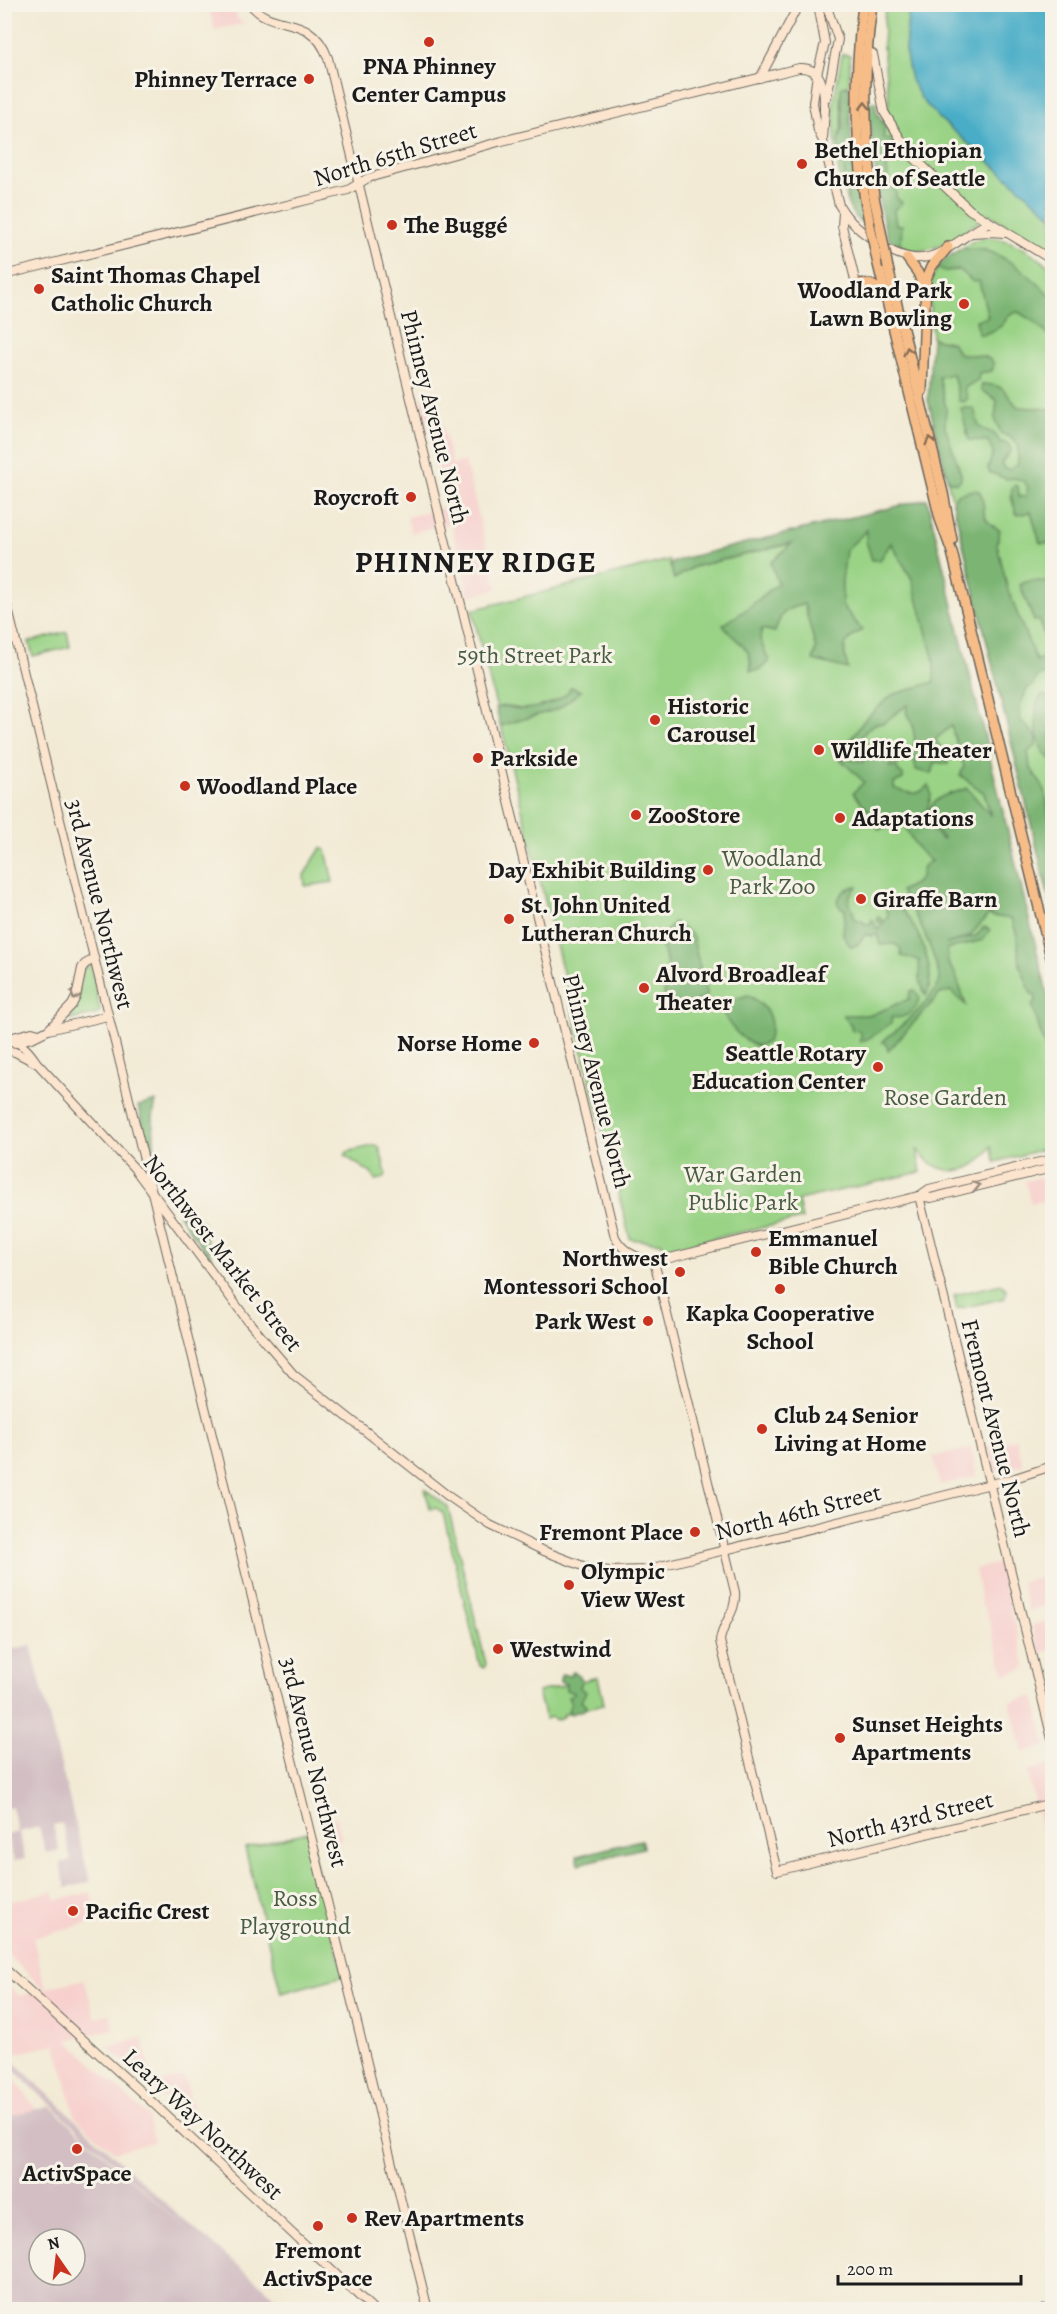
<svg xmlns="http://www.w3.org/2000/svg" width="1057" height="2314" viewBox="0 0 1057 2314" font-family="Alegreya,serif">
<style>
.built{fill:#f7d0cd}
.industrial{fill:#d2bec3;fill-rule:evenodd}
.green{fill:#9ad386;stroke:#5b7851;stroke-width:1.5}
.forest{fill:#7bb573;stroke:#4c6848;stroke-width:1.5}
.water{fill:#48adc7;stroke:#326472;stroke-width:1.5}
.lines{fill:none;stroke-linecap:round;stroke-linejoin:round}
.secondary-casing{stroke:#67645c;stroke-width:10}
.highway-casing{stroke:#67645c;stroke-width:12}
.secondary{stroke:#fce5cf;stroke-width:8}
.highway{stroke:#f7bd88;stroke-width:9}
.highway-bridge-casing{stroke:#67645c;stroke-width:12;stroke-linecap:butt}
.highway-bridge{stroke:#f7bd88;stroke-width:9}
.oneway{stroke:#8a6c52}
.oneway2{stroke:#978b7e}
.poi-dot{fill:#c8321e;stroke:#f7f3e8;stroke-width:2}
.labels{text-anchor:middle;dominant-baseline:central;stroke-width:6;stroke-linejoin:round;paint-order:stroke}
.poi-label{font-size:24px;font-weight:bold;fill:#1c1c1c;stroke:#f7f3e8;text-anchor:start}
.street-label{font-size:24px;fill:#1c1c1c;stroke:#f7f3e8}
.park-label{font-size:24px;fill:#485c41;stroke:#f7f3e8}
.district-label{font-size:30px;font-weight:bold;letter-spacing:1.5px;fill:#1c1c1c;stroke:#f7f3e8}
</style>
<rect width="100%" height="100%" fill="#f7f3e8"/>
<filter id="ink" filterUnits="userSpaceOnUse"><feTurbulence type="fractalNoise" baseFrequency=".0167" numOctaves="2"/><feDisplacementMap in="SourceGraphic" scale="12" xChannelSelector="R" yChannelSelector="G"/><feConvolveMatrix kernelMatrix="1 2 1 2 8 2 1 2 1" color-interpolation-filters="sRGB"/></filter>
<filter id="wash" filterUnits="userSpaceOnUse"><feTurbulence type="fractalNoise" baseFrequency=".008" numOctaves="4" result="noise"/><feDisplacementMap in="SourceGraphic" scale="24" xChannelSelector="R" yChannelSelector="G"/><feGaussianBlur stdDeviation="1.35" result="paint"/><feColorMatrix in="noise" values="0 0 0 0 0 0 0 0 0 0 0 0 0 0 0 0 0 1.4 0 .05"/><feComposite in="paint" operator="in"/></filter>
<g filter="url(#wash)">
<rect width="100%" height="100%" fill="#f2ead4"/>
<g class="built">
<polygon points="208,5 234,5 238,20 245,23 215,30"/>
<polygon points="435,394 452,464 465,461 497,589 469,596 451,523 411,533 407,517 447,507 421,398"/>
<polygon points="1040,1177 1046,1200 1031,1204 1025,1181"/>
<polygon points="1016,1439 1023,1465 994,1472 987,1446"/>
<polygon points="971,1448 977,1476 940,1485 933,1457"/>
<polygon points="999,1563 1026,1668 1005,1675 985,1607 982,1607 975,1569"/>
<polygon points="1052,1575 1052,1604 1028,1611 1021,1582"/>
<polygon points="1052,1620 1052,1650 1039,1653 1032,1625"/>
<polygon points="1034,1696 1046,1746 1023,1752 1010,1702"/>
<polygon points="1051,1765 1052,1855 1048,1856 1027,1771"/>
<polygon points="336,1817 342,1839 325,1845 319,1822"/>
<polygon points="4,1877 6,1877 12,1901 53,1891 56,1900 91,1892 98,1921 33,1938 46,1988 84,1979 95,2017 110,2014 114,2029 67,2040 148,2116 154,2142 114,2152 75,2117 56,2044 7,2056 5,2053 5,1983 20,1996 44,1989 5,1952"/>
<polygon points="142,2038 154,2084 184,2076 193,2107 184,2116 108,2047"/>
<polygon points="10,2072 36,2110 5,2117 4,2074"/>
</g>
<g class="industrial">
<polygon points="31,1645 90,1882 66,1888 60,1863 71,1860 62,1823 53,1825 59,1850 46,1853 39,1827 19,1832 25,1858 14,1861 7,1835 18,1832 12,1807 5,1808 5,1651"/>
<path d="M4 2053 180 2217 263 2286 287 2309H5V2117L50 2106 201 2243 5 2062ZM39 2239H75V2275H39Z"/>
</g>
<g class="green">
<path d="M885 5H909L905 50 911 80 922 99 940 119 1052 216V254L989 214C965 231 925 266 897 243L878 142 889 102 883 48Z"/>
<path d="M842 54 850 55 849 88 843 86C835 99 848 119 839 134L848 192 847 202 834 152 836 149 833 106Z"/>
<path d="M988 237C1013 239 1034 253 1052 269V910L928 400C930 380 932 360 932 340 932 299 917 276 959 250 968 244 976 238 988 237Z"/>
<path d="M906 516 1052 1034V1147L995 1162 991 1146C974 1179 937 1178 917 1149L921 1172 798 1200 802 1219 664 1249 662 1243 630 1239 472 610 669 560 674 579 693 567Z"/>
<polygon points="67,632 70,647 33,656 29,642"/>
<polygon points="321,848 326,850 333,882 305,886 304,875"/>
<polygon points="91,964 100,1011 97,1014 70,1020 69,1017 76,1006 83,969"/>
<polygon points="376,1145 380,1149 386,1174 384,1178 376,1180 371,1173 345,1156 347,1152"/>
<polygon points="1001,1284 1007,1290 1005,1298 957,1309 954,1295"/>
<polygon points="425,1489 448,1507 486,1664 484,1668 480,1666 443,1513 436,1508 430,1509"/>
<polygon points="598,1677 604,1704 564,1714 564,1716 556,1720 551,1717 545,1719 538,1692"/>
<polygon points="308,1832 344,1976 281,1993 245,1848"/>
</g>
<g class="forest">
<polygon points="847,85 849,88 852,156 862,221 859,221 852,213 847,202 848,192 838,141 843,127 841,88"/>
<path d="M869 102H876V110L885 127 883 138 892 140 894 146 885 153 889 183 896 191V197L902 203 894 210 896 225H902L901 241 897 245C895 244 891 241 890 240 878 224 870 125 869 102Z"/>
<path d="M962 248C970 250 978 248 985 250 1011 258 1034 279 1052 297V339L1033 321 1018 312 1008 315C1003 329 994 330 982 335L979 334 976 320 988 317 979 281 973 282 960 270 945 271 937 268 945 259Z"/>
<path d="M932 338 953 343 958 353C970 356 988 353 994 364L992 371 979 373 978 380 964 388 968 398 964 402 959 401 953 374 939 377 946 408 945 427 961 474V479L957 483 949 481 947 476 928 400Z"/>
<path d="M982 384C1008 385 1003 392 1018 407L1052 409V544L1040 543 1031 512 1017 515C1014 506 1007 492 1015 485L1018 487 1019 497 1026 496 1028 488 1025 482 1015 478 1006 479 989 472 988 468 993 453 988 441 969 440 961 408H973C977 414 976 423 980 427 989 434 994 429 1000 442 1005 443 1010 443 1011 450L1001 463 1004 468 1009 470 1018 464V444L1010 437 1001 434 995 419 997 400 981 390Z"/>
<path d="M973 490 979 491C990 507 974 517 1000 530L997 544 1008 590 1036 661 1052 654 1038 620 1034 621 1020 585C1036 575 1038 585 1052 581V678L1043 674 1037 677 1033 685 1027 689 1020 706V719L1036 736V746L1028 752 1030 767 1045 790 1052 835 1048 847 1052 859V910L953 502 957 494Z"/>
<path d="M927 499 1052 1013V1071L1032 1004 1036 1002 1035 994H1031L1020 965 1017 936 1012 919 991 916 990 913 969 937 946 944 976 936 984 927 990 930 983 940 947 949 948 963 955 973 966 1005 950 991 940 994 888 1051 886 1043 882 1042C904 1023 927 1007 940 981 934 948 918 919 901 891 915 882 920 886 923 866L931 861C919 853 911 839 905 826H890L879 829 868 810 853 793 864 782 839 758 863 762C863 750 866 744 876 737L888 740 889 745 896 749 899 764 889 766 891 768 897 767 899 773 903 774V779L894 783V788C908 793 918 798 928 785 940 804 910 807 941 839L943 838 930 823 927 813C938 792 948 796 967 788L991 816 984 793 960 775 964 767 951 726 935 740 944 751 948 764 935 762 932 774 916 770 912 749 915 741 912 721 906 712 908 705C899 710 893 716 885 722 880 725 881 722 875 724 863 729 859 744 858 756L849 751 841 753 865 719 892 695 934 682V661L912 579 891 543 880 560H872L866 541 867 530 846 550 842 581V605L862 630C842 642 842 646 848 669L813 660 816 649 804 604C784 609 781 612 775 632L762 629 760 639 769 661 760 670 750 671C755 647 734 642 723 625L747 609 778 583 771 563 792 543 693 567 674 579 670 564 681 559Z"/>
<path d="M571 687 581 691 558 709 500 726 496 708C507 703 513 710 524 709 539 708 565 701 571 687Z"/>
<path d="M1041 696H1052V761C1050 758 1045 755 1043 751 1036 740 1032 706 1041 696Z"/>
<path d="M857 886C855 891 849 894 849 899 848 905 855 910 854 918L869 925 872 919 878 930 882 924 877 921 878 916 884 922 888 915 886 909 891 904H897C916 921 939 972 926 996L920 981 919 960 901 956V949L895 944 880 945 877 934 870 936 866 934 857 945 851 947 843 935 845 910 839 906 837 901C842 892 847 887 857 886Z"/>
<polygon points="674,922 692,935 707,996 687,1005 677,1012 664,994 667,965 664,951 657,938 664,934"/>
<path d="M914 990 920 997C917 1010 906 1020 892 1017L891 1023C881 1030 873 1038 860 1042L861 1034 858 1030 852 1031 851 1025 843 1015H871L909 999 910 992Z"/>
<path d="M748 995C767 1006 777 1021 767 1042L757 1046C740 1039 729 1027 722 1010L725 1002Z"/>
<polygon points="156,1101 153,1117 155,1159 151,1160 138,1106"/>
<polygon points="191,1212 193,1223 202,1221 212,1261 179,1215"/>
<polygon points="573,1672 578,1674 579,1677 582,1680 580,1688 586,1692 581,1701 586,1706 584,1710 571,1714 568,1711 571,1703 568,1697 574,1693 566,1690 566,1684 560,1682 560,1679 562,1674 569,1676"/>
<polygon points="641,1840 643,1848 579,1864 577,1856"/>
</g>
<polygon class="water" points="909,5 1052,5 1052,216 940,119 922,100 911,80 905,50"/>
</g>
<g filter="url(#ink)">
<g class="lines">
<g class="secondary-casing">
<g id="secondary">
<path d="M250 4C274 34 310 10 328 58L615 1237C624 1254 643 1262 662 1260L919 1196 931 1198 1052 1168"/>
<path d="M818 4 825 43 817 74 813 103 818 131 823 141 839 205C849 222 861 232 878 243 928 277 944 247 989 222"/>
<polyline points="826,4 838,39 827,97"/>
<polyline points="866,51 873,54 884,112 910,154 970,210 1052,260"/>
<polyline points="760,78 799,4"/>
<polyline points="823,139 825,109"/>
<polyline points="843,213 842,226 856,284"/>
<polyline points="972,233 990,232 1004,233"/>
<path d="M4 275 348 190 368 178 502 141 799 68C826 67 824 93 824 112"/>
<polyline points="4,593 428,2310"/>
<polyline points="49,1029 72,1005 76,997 82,968 85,964 94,959"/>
<polyline points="5,1039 32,1032 39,1034"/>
<path d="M4 1041C20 1039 29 1051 37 1063L134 1168 248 1321 294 1375 448 1496 490 1525 544 1551 588 1568 609 1571 644 1570 1015 1478 1052 1466"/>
<polyline points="15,1043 34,1037 48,1030 108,1016"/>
<polyline points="4,1050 15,1052 36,1063"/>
<polyline points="919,1196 1052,1739"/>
<polyline points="919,1196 929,1189 1052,1159"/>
<path d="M654 1261 735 1592C737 1612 722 1623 720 1641L777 1871 1052 1803"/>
<polyline points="4,1968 152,2102 374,2310"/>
<polyline points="1042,2310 1052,2307"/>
</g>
</g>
<g class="highway-casing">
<g id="highway">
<path d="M863 4C854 78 854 149 869 221"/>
<path d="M872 4C862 79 863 153 880 226"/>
<polyline points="907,258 918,273 924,289"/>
<polyline points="877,260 940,519 952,552 1052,961"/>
<polyline points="888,268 943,493 952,540"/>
<path d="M856 284C870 282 876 285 884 296"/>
<polyline points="922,391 926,279 931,267 948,247"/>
</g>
</g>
<use href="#secondary" class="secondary"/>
<use href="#highway" class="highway"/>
<g class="highway-bridge-casing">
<g id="highway-bridge">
<polyline points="869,221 877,260"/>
<polyline points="880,226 888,268"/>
</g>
</g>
<use href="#highway-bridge" class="highway-bridge"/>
</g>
<defs><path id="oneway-chevron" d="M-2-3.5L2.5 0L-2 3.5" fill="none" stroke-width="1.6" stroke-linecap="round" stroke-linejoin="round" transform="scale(1.5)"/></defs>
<g class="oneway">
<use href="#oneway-chevron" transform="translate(865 106) rotate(-91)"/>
<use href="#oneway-chevron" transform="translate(908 351) rotate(-104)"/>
<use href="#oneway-chevron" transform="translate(930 441) rotate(-104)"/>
</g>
<g class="oneway2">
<use href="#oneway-chevron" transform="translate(75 996) rotate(110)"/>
<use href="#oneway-chevron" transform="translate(976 1186) rotate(-14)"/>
</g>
</g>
<g class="poi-dot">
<circle cx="429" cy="42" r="6"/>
<circle cx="309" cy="79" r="6"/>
<circle cx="802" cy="164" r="6"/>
<circle cx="392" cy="225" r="6"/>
<circle cx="39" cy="289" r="6"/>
<circle cx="964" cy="304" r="6"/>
<circle cx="411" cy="497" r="6"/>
<circle cx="655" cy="720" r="6"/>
<circle cx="819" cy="750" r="6"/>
<circle cx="478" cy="758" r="6"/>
<circle cx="185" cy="786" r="6"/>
<circle cx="636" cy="815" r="6"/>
<circle cx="840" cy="818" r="6"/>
<circle cx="708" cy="870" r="6"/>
<circle cx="861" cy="899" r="6"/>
<circle cx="509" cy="919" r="6"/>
<circle cx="644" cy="988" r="6"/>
<circle cx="534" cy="1043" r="6"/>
<circle cx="878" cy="1067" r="6"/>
<circle cx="756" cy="1252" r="6"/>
<circle cx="680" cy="1272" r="6"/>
<circle cx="780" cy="1289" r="6"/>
<circle cx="648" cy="1321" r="6"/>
<circle cx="762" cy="1429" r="6"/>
<circle cx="695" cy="1532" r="6"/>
<circle cx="569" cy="1585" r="6"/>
<circle cx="498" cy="1649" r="6"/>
<circle cx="840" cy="1738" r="6"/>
<circle cx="73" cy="1911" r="6"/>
<circle cx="77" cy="2149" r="6"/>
<circle cx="352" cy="2218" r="6"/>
<circle cx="318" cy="2226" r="6"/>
</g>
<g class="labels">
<g class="poi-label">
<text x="429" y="66" text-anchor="middle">PNA Phinney<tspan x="429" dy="28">Center Campus</tspan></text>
<text x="297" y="79" text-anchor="end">Phinney Terrace</text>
<text x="814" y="150">Bethel Ethiopian<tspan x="814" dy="28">Church of Seattle</tspan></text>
<text x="404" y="225">The Buggé</text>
<text x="51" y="275">Saint Thomas Chapel<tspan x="51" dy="28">Catholic Church</tspan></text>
<text x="952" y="290" text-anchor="end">Woodland Park<tspan x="952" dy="28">Lawn Bowling</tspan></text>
<text x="399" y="497" text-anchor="end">Roycroft</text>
<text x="667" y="706">Historic<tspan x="667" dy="28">Carousel</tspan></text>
<text x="831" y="750">Wildlife Theater</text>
<text x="490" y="758">Parkside</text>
<text x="197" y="786">Woodland Place</text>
<text x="648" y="815">ZooStore</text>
<text x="852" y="818">Adaptations</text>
<text x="696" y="870" text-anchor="end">Day Exhibit Building</text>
<text x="873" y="899">Giraffe Barn</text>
<text x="521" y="905">St. John United<tspan x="521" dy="28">Lutheran Church</tspan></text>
<text x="656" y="974">Alvord Broadleaf<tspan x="656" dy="28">Theater</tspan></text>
<text x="522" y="1043" text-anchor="end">Norse Home</text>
<text x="866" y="1053" text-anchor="end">Seattle Rotary<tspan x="866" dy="28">Education Center</tspan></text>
<text x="768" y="1238">Emmanuel<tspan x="768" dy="28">Bible Church</tspan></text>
<text x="668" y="1258" text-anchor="end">Northwest<tspan x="668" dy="28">Montessori School</tspan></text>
<text x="780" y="1313" text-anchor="middle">Kapka Cooperative<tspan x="780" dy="28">School</tspan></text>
<text x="636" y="1321" text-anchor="end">Park West</text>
<text x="774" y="1415">Club 24 Senior<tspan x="774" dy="28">Living at Home</tspan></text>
<text x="683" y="1532" text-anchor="end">Fremont Place</text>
<text x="581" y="1571">Olympic<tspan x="581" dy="28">View West</tspan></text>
<text x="510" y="1649">Westwind</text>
<text x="852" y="1724">Sunset Heights<tspan x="852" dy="28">Apartments</tspan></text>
<text x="85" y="1911">Pacific Crest</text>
<text x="77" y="2173" text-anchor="middle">ActivSpace</text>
<text x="364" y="2218">Rev Apartments</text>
<text x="318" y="2250" text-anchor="middle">Fremont<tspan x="318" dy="28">ActivSpace</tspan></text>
</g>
<g class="street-label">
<text transform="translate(395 154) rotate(-17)">North 65th Street</text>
<text transform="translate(435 417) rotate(76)">Phinney Avenue North</text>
<text transform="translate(100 904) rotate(76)">3rd Avenue Northwest</text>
<text transform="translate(597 1081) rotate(76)">Phinney Avenue North</text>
<text transform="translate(223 1253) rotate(52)">Northwest Market Street</text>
<text transform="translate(996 1428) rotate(76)">Fremont Avenue North</text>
<text transform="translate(798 1512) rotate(-14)">North 46th Street</text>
<text transform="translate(314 1762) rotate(76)">3rd Avenue Northwest</text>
<text transform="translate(910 1819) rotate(-14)">North 43rd Street</text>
<text transform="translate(203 2124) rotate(43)">Leary Way Northwest</text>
</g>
<g class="park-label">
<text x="535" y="655">59th Street Park</text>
<text x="772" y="858">Woodland<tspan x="772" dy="28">Park Zoo</tspan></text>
<text x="945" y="1097">Rose Garden</text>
<text x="743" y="1174">War Garden<tspan x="743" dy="28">Public Park</tspan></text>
<text x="295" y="1898">Ross<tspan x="295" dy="28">Playground</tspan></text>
</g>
<g class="district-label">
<text x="476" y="562">PHINNEY RIDGE</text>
</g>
</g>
<rect width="1057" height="2314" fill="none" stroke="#f7f3e8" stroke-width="24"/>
<g transform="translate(57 2257) rotate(346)"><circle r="28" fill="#f7f3e8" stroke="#9f9d96" stroke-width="1.5"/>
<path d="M0-4.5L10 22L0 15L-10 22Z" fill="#c8321e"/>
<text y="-9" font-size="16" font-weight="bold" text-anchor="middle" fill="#1c1c1c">N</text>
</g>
<path d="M838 2275v9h183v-9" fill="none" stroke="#1c1c1c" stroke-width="3"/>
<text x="847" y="2275" font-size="18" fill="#1c1c1c" stroke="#f7f3e8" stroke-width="4.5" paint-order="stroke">200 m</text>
</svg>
